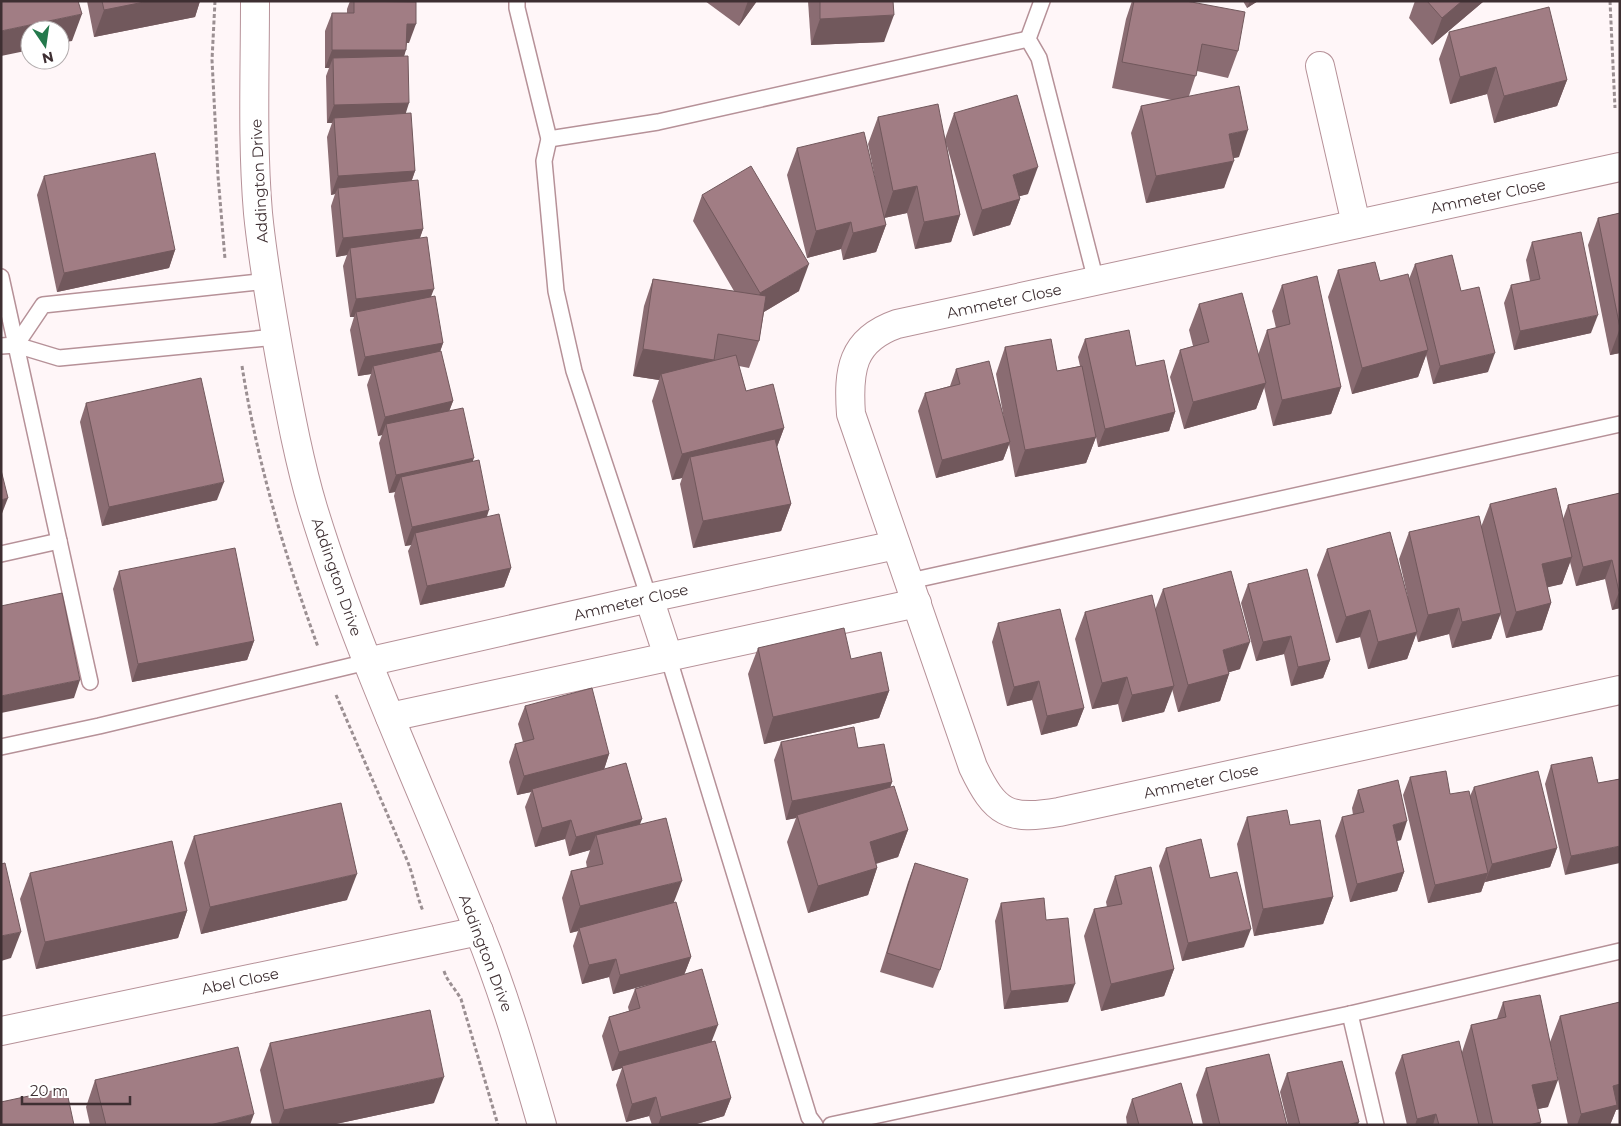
<svg xmlns="http://www.w3.org/2000/svg" width="1621" height="1126" viewBox="0 0 1621 1126" font-family="Montserrat,sans-serif">
<style>
.lines{fill:none;stroke-linecap:round;stroke-linejoin:round}
.service-casing{stroke:#b69198;stroke-width:18}
.minor-casing{stroke:#b69198;stroke-width:30}
.tertiary-casing{stroke:#b69198;stroke-width:30}
.path{stroke:#9b8f92;stroke-width:3;stroke-dasharray:4 2.5;stroke-linecap:butt}
.service{stroke:#fff;stroke-width:15}
.minor{stroke:#fff;stroke-width:28}
.tertiary{stroke:#fff;stroke-width:28}
.wall{fill:#8a6c72}
.shaded-wall{fill:#71585c}
.building{fill:#a17d84;stroke:#71585c}
.labels{text-anchor:middle;dominant-baseline:central;stroke-width:5;stroke-linejoin:round;paint-order:stroke}
.street-label{font-size:15px;fill:#3e2f32;stroke:#fff}
</style>
<rect width="100%" height="100%" fill="#fff6f8"/>
<g class="lines">
<g class="service-casing">
<g id="service">
<polyline points="517,1 517,8 549,139 544,161 556,291 574,371 649,598"/>
<polyline points="1042,1 1028,39 1039,58 1096,281"/>
<polyline points="549,139 658,122 1028,39"/>
<polyline points="1,277 90,682"/>
<polyline points="16,345 43,305 267,281"/>
<polyline points="1,346 16,345 59,358 276,337"/>
<polyline points="1,554 59,541"/>
<polyline points="910,581 1620,424"/>
<polyline points="668,656 809,1117 815,1125"/>
<polyline points="1,747 99,726 367,662"/>
<polyline points="1350,1014 1376,1125"/>
<polyline points="831,1125 1350,1014 1620,951"/>
</g>
</g>
<g class="minor-casing">
<g id="minor">
<polyline points="1320,66 1356,224"/>
<path d="M1620 167 897 324C851 340 848 371 851 414L973 767C995 813 1008 821 1059 812L1620 690"/>
<polyline points="649,598 668,656"/>
<polyline points="367,662 649,598 896,545"/>
<polyline points="390,717 917,603"/>
<polyline points="1,1031 479,931"/>
</g>
</g>
<g class="tertiary-casing">
<path id="tertiary" d="M255 1C255 72 252 143 258 213 263 264 272 314 281 364 290 412 299 461 313 508 357 652 422 789 478 929 504 993 523 1059 542 1125"/>
</g>
<g class="path">
<polyline points="215,1 212,60 218,176 225,259"/>
<polyline points="1610,1 1615,108"/>
<path d="M242 366C257 462 285 556 318 647"/>
<path d="M336 695 407 860C414 877 416 894 423 911"/>
<path d="M444 971C448 983 455 988 461 999L498 1125"/>
</g>
<use href="#service" class="service"/>
<use href="#minor" class="minor"/>
<use href="#tertiary" class="tertiary"/>
</g>
<g class="wall">
<polygon points="87,1 200,1 195,17 94,37"/>
<polygon points="350,1 404,1 409,43 407,43 404,56 406,114 415,171 412,180 423,229 420,238 431,297 443,343 440,351 453,401 449,411 473,462 487,517 511,568 504,587 420,605 408,551 411,545 405,546 394,496 395,492 389,493 379,443 382,435 378,436 367,385 371,374 358,376 350,330 354,317 350,317 343,266 347,255 336,257 331,206 335,194 331,195 327,137 332,123 327,123 326,76 329,68 325,68 325,31 332,13 347,13 347,9"/>
<polygon points="705,1 757,1 739,26"/>
<polygon points="808,1 893,1 884,42 811,45"/>
<polygon points="1132,1 1186,1 1238,51 1228,78 1197,71 1189,96 1239,157 1233,158 1224,188 1146,203 1131,133 1141,106 1172,100 1112,88 1126,19"/>
<polygon points="1243,1 1258,1 1247,8"/>
<polygon points="1415,1 1484,1 1432,45 1409,18"/>
<polygon points="1449,32 1567,80 1557,106 1494,123 1487,94 1450,104 1439,59"/>
<polygon points="954,113 1028,194 1019,196 1020,199 1010,225 973,236 946,143 960,215 951,242 915,249 907,213 884,218 886,225 876,252 843,260 841,249 807,258 787,175 797,148 882,212 868,144 878,117 945,139"/>
<polygon points="44,176 175,250 169,268 57,292 37,195"/>
<polygon points="702,195 799,291 764,312 759,341 749,368 739,366 746,391 784,428 777,447 791,504 781,531 693,548 680,484 682,478 672,480 652,401 659,380 633,376 644,306 653,279 734,291 693,221"/>
<polygon points="1620,213 1620,353 1610,355 1588,245 1598,218"/>
<polygon points="1532,242 1591,333 1514,350 1504,303 1511,285 1530,281 1526,260"/>
<polygon points="1415,264 1461,291 1488,372 1433,384 1426,355 1418,377 1352,394 1328,297 1338,270 1380,281 1409,279"/>
<polygon points="1282,285 1341,387 1331,414 1273,426 1264,387 1256,409 1184,429 1170,377 1180,350 1193,346 1189,330 1199,304 1258,355 1267,330 1276,328 1272,311"/>
<polygon points="1085,339 1136,366 1175,412 1169,431 1098,447 1096,437 1086,463 1015,477 1009,444 1003,460 936,478 918,411 925,393 950,386 956,369 1005,425 996,374 1005,347 1057,371 1080,366 1078,357"/>
<polygon points="86,403 217,500 102,526 80,422"/>
<polygon points="1620,493 1620,608 1612,610 1605,579 1576,586 1570,562 1562,584 1547,587 1551,603 1542,630 1506,638 1500,614 1491,639 1452,648 1449,634 1418,642 1416,634 1407,659 1368,669 1360,637 1336,643 1317,575 1327,549 1408,598 1399,559 1409,532 1481,527 1490,504 1563,519 1568,505"/>
<polygon points="119,571 254,641 247,660 132,682 113,589"/>
<polygon points="1248,584 1330,660 1323,678 1291,686 1284,654 1256,661 1241,603"/>
<polygon points="1163,589 1240,669 1229,672 1229,674 1220,701 1178,712 1172,689 1164,712 1122,722 1118,704 1092,709 1075,639 1085,612 1155,610"/>
<polygon points="998,623 1084,708 1077,726 1041,735 1032,700 1007,706 992,642"/>
<polygon points="758,648 851,659 889,691 879,718 764,744 748,674"/>
<polygon points="525,706 609,754 604,769 640,824 674,902 691,957 684,975 712,1041 731,1098 724,1116 693,1125 652,1125 649,1116 626,1122 616,1085 622,1068 612,1071 602,1036 609,1017 629,1011 628,1007 635,989 650,984 613,994 609,977 582,984 573,946 578,931 570,933 562,898 571,871 587,868 586,862 590,850 569,856 565,839 535,847 525,807 531,792 517,795 509,762 515,744 523,742 518,724"/>
<polygon points="781,742 858,748 892,782 890,788 908,830 898,857 876,864 877,868 868,895 808,913 787,842 796,818 786,820 774,760"/>
<polygon points="1551,765 1598,783 1620,779 1565,875 1545,784"/>
<polygon points="1410,777 1450,794 1470,796 1474,787 1557,848 1550,867 1485,882 1485,881 1481,892 1428,903 1403,795"/>
<polygon points="1358,790 1401,840 1397,841 1404,872 1397,891 1350,902 1335,836 1342,817 1353,815 1352,808"/>
<polygon points="1247,817 1290,825 1333,897 1323,924 1254,936 1237,844"/>
<polygon points="194,836 347,900 201,934 184,863"/>
<polygon points="1166,848 1210,878 1244,947 1182,961 1159,866"/>
<polygon points="915,863 940,970 933,988 880,972 908,882"/>
<polygon points="30,873 187,911 178,938 36,969 20,899"/>
<polygon points="1115,876 1174,969 1164,996 1101,1011 1084,936 1094,909 1107,907 1106,902"/>
<polygon points="1001,903 1046,920 1068,1002 1004,1009 995,921"/>
<polygon points="1503,1002 1550,1042 1560,1016 1620,1002 1620,1109 1616,1110 1610,1125 1568,1125 1551,1047 1548,1107 1538,1109 1540,1125 1407,1125 1395,1073 1402,1055 1462,1052 1471,1025 1497,1019"/>
<polygon points="270,1043 434,1103 331,1125 272,1125 260,1070"/>
<polygon points="1206,1068 1287,1125 1203,1125 1196,1095"/>
<polygon points="1287,1073 1358,1125 1288,1125 1280,1092"/>
<polygon points="95,1080 250,1125 90,1125 86,1107"/>
<polygon points="1132,1099 1193,1125 1127,1125 1126,1117"/>
</g>
<g class="shaded-wall">
<polygon points="149,1 200,1 195,17 94,37 104,10"/>
<polygon points="748,1 757,1 739,26"/>
<polygon points="1250,1 1258,1 1247,8"/>
<polygon points="1462,1 1484,1 1432,45 1442,18"/>
<polygon points="82,14 72,41 60,43 60,30 30,30 30,50 1,56 1,31"/>
<polygon points="894,15 884,42 811,45 820,19"/>
<polygon points="407,24 416,24 409,43 400,43"/>
<polygon points="332,50 406,50 400,69 333,58 329,68 325,68"/>
<polygon points="1496,67 1487,94 1450,104 1460,77"/>
<polygon points="1567,80 1557,106 1494,123 1504,96"/>
<polygon points="409,103 403,122 334,118 332,123 327,123 334,105"/>
<polygon points="1248,130 1239,157 1219,161 1229,134"/>
<polygon points="1234,161 1224,188 1146,203 1156,176"/>
<polygon points="1038,167 1028,194 1003,201 1013,175"/>
<polygon points="415,171 408,190 338,188 335,194 331,195 338,176"/>
<polygon points="917,186 907,213 884,218 893,191"/>
<polygon points="1020,199 1010,225 973,236 982,210"/>
<polygon points="960,215 951,242 915,249 924,222"/>
<polygon points="851,222 841,249 807,258 816,231"/>
<polygon points="886,225 876,252 843,260 853,233"/>
<polygon points="423,229 416,248 350,248 347,255 336,257 343,238"/>
<polygon points="175,250 169,268 57,292 64,273"/>
<polygon points="809,264 799,291 750,320 760,293"/>
<polygon points="434,289 427,307 356,312 354,317 350,317 356,299"/>
<polygon points="1598,315 1591,333 1514,350 1520,331"/>
<polygon points="1620,328 1620,353 1610,355"/>
<polygon points="443,343 437,361 373,366 371,374 358,376 365,357"/>
<polygon points="643,349 714,360 704,387 661,374 659,380 633,376"/>
<polygon points="1428,350 1418,377 1352,394 1362,368"/>
<polygon points="1495,353 1488,372 1433,384 1440,366"/>
<polygon points="1266,383 1256,409 1184,429 1193,402"/>
<polygon points="1341,387 1331,414 1273,426 1282,400"/>
<polygon points="453,401 446,420 386,424 382,435 378,436 385,417"/>
<polygon points="1175,412 1169,431 1098,447 1105,429"/>
<polygon points="784,428 774,455 690,457 682,478 672,480 682,454"/>
<polygon points="1096,437 1086,463 1015,477 1025,450"/>
<polygon points="1010,442 1003,460 936,478 942,460"/>
<polygon points="474,458 467,477 401,477 395,492 389,493 396,475"/>
<polygon points="224,482 217,500 102,526 109,507"/>
<polygon points="8,498 1,516 1,500"/>
<polygon points="791,504 781,531 693,548 703,521"/>
<polygon points="489,510 483,529 415,533 411,545 405,546 412,527"/>
<polygon points="1572,557 1562,584 1532,591 1542,564"/>
<polygon points="1612,560 1605,579 1576,586 1583,567"/>
<polygon points="511,568 504,587 420,605 427,586"/>
<polygon points="1620,591 1620,608 1612,610 1619,592"/>
<polygon points="1551,603 1542,630 1506,638 1516,612"/>
<polygon points="1459,608 1449,634 1418,642 1428,615"/>
<polygon points="1370,610 1360,637 1336,643 1346,617"/>
<polygon points="1501,613 1491,639 1452,648 1462,622"/>
<polygon points="1417,632 1407,659 1368,669 1378,642"/>
<polygon points="1291,636 1284,654 1256,661 1263,642"/>
<polygon points="254,641 247,660 132,682 138,664"/>
<polygon points="1250,642 1240,669 1213,677 1223,650"/>
<polygon points="1330,660 1323,678 1291,686 1298,667"/>
<polygon points="1229,674 1220,701 1178,712 1188,685"/>
<polygon points="1127,677 1118,704 1092,709 1102,683"/>
<polygon points="80,680 74,698 1,713 1,696"/>
<polygon points="1039,681 1032,700 1007,706 1014,687"/>
<polygon points="1174,686 1164,712 1122,722 1132,695"/>
<polygon points="889,691 879,718 764,744 773,717"/>
<polygon points="1084,708 1077,726 1041,735 1047,716"/>
<polygon points="609,754 603,773 532,789 531,792 517,795 524,776"/>
<polygon points="892,782 885,801 797,815 796,818 786,820 792,801"/>
<polygon points="642,819 635,838 596,835 590,850 569,856 576,837"/>
<polygon points="571,820 565,839 535,847 542,828"/>
<polygon points="1407,821 1401,840 1386,843 1393,825"/>
<polygon points="908,830 898,857 860,868 870,842"/>
<polygon points="1620,846 1620,863 1565,875 1571,856"/>
<polygon points="1557,848 1550,867 1485,882 1492,864"/>
<polygon points="877,868 868,895 808,913 818,886"/>
<polygon points="1404,872 1397,891 1350,902 1357,884"/>
<polygon points="1488,873 1481,892 1428,903 1435,885"/>
<polygon points="357,874 347,900 201,934 210,907"/>
<polygon points="682,881 672,907 579,928 578,931 570,933 580,906"/>
<polygon points="1333,897 1323,924 1254,936 1263,909"/>
<polygon points="187,911 178,938 36,969 45,942"/>
<polygon points="1251,929 1244,947 1182,961 1188,943"/>
<polygon points="21,932 11,958 1,961 1,936"/>
<polygon points="691,957 684,975 613,994 620,975"/>
<polygon points="616,959 609,977 582,984 589,965"/>
<polygon points="1174,969 1164,996 1101,1011 1111,984"/>
<polygon points="1075,984 1068,1002 1004,1009 1011,991"/>
<polygon points="718,1025 711,1043 622,1066 622,1068 612,1071 619,1052"/>
<polygon points="444,1077 434,1103 331,1125 278,1125 284,1110"/>
<polygon points="1558,1080 1548,1107 1523,1112 1532,1085"/>
<polygon points="1620,1084 1620,1109 1616,1110 1610,1125 1577,1125 1581,1114 1613,1086"/>
<polygon points="656,1097 649,1116 626,1122 632,1104"/>
<polygon points="731,1098 724,1116 693,1125 658,1125 661,1117"/>
<polygon points="254,1114 250,1125 210,1125"/>
<polygon points="1436,1114 1433,1125 1415,1125 1417,1119"/>
<polygon points="1359,1122 1358,1125 1347,1125"/>
<polygon points="1541,1122 1540,1125 1529,1125"/>
</g>
<g class="building">
<polygon points="1,1 78,1 82,14 1,31"/>
<polygon points="102,1 149,1 104,10"/>
<polygon points="354,1 416,2 416,24 407,24 406,50 332,50 332,13 354,13"/>
<polygon points="820,1 893,1 894,15 820,19"/>
<polygon points="1134,1 1186,1 1245,12 1238,51 1202,44 1196,76 1122,62"/>
<polygon points="1427,1 1462,1 1442,18"/>
<polygon points="1549,7 1567,80 1504,96 1496,67 1460,77 1449,32"/>
<polygon points="408,56 409,103 334,105 333,58"/>
<polygon points="1239,86 1248,130 1229,134 1234,161 1156,176 1141,106"/>
<polygon points="1017,95 1038,167 1013,175 1020,199 982,210 954,113"/>
<polygon points="938,104 960,215 924,222 917,186 893,191 878,117"/>
<polygon points="411,113 415,171 338,176 334,118"/>
<polygon points="864,132 886,225 853,233 851,222 816,231 797,148"/>
<polygon points="155,153 175,250 64,273 44,176"/>
<polygon points="751,166 809,264 760,293 702,195"/>
<polygon points="418,180 423,229 343,238 338,188"/>
<polygon points="1620,213 1620,328 1598,218"/>
<polygon points="1581,232 1598,315 1520,331 1511,285 1540,279 1532,242"/>
<polygon points="427,237 434,289 356,299 350,248"/>
<polygon points="1452,255 1461,291 1479,287 1495,353 1440,366 1415,264"/>
<polygon points="1375,262 1380,281 1408,274 1428,350 1362,368 1338,270"/>
<polygon points="1317,276 1341,387 1282,400 1267,330 1290,324 1282,285"/>
<polygon points="653,279 766,296 759,341 718,334 714,360 643,349"/>
<polygon points="1242,293 1266,383 1193,402 1180,350 1209,342 1199,304"/>
<polygon points="435,296 443,343 365,357 356,312"/>
<polygon points="1129,330 1136,366 1164,360 1175,412 1105,429 1085,339"/>
<polygon points="1051,339 1057,371 1082,366 1096,437 1025,450 1005,347"/>
<polygon points="441,351 453,401 385,417 373,366"/>
<polygon points="736,355 746,391 773,384 784,428 682,454 661,374"/>
<polygon points="989,361 1010,442 942,460 925,393 960,384 956,369"/>
<polygon points="201,378 224,482 109,507 86,403"/>
<polygon points="463,408 474,458 396,475 386,424"/>
<polygon points="775,439 791,504 703,521 690,457"/>
<polygon points="479,460 489,510 412,527 401,477"/>
<polygon points="1,470 8,498 1,500"/>
<polygon points="1556,488 1572,557 1542,564 1551,603 1516,612 1490,504"/>
<polygon points="1620,493 1620,591 1619,592 1612,560 1583,567 1568,505"/>
<polygon points="499,514 511,568 427,586 415,533"/>
<polygon points="1479,516 1501,613 1462,622 1459,608 1428,615 1409,532"/>
<polygon points="1390,532 1417,632 1378,642 1370,610 1346,617 1327,549"/>
<polygon points="235,548 254,641 138,664 119,571"/>
<polygon points="1307,569 1330,660 1298,667 1291,636 1263,642 1248,584"/>
<polygon points="1231,571 1250,642 1223,650 1229,674 1188,685 1163,589"/>
<polygon points="62,593 80,680 1,696 1,606"/>
<polygon points="1152,595 1174,686 1132,695 1127,677 1102,683 1085,612"/>
<polygon points="1060,609 1084,708 1047,716 1039,681 1014,687 998,623"/>
<polygon points="844,628 851,659 881,652 889,691 773,717 758,648"/>
<polygon points="592,688 609,754 524,776 515,744 534,739 525,706"/>
<polygon points="854,727 858,748 884,744 892,782 792,801 781,742"/>
<polygon points="1592,757 1598,783 1620,779 1620,846 1571,856 1551,765"/>
<polygon points="626,763 642,819 576,837 571,820 542,828 532,789"/>
<polygon points="1446,771 1450,794 1469,791 1488,873 1435,885 1410,777"/>
<polygon points="1538,771 1557,848 1492,864 1474,787"/>
<polygon points="1398,780 1407,821 1393,825 1404,872 1357,884 1342,817 1364,812 1358,790"/>
<polygon points="894,786 908,830 870,842 877,868 818,886 797,815"/>
<polygon points="341,803 357,874 210,907 194,836"/>
<polygon points="1287,810 1290,825 1320,820 1333,897 1263,909 1247,817"/>
<polygon points="666,818 682,881 580,906 571,871 603,864 596,835"/>
<polygon points="1201,839 1210,878 1237,872 1251,929 1188,943 1166,848"/>
<polygon points="172,841 187,911 45,942 30,873"/>
<polygon points="5,863 21,932 1,936 1,864"/>
<polygon points="915,863 968,879 940,970 887,953"/>
<polygon points="1151,867 1174,969 1111,984 1094,909 1122,904 1115,876"/>
<polygon points="1044,898 1046,920 1068,918 1075,984 1011,991 1001,903"/>
<polygon points="676,902 691,957 620,975 616,959 589,965 579,928"/>
<polygon points="702,969 718,1025 619,1052 609,1017 640,1008 635,989"/>
<polygon points="1540,995 1558,1080 1532,1085 1541,1122 1529,1125 1493,1125 1471,1025 1506,1017 1503,1002"/>
<polygon points="1620,1002 1620,1084 1613,1086 1617,1105 1581,1114 1560,1016"/>
<polygon points="430,1010 444,1077 284,1110 270,1043"/>
<polygon points="715,1041 731,1098 661,1117 656,1097 632,1104 622,1066"/>
<polygon points="1459,1041 1479,1125 1439,1125 1436,1114 1417,1119 1402,1055"/>
<polygon points="238,1047 254,1114 210,1125 106,1125 95,1080"/>
<polygon points="1269,1054 1287,1125 1220,1125 1206,1068"/>
<polygon points="1342,1061 1359,1122 1347,1125 1300,1125 1287,1073"/>
<polygon points="1181,1083 1193,1125 1139,1125 1132,1099"/>
<polygon points="66,1088 74,1125 1,1125 1,1102"/>
</g>
<g class="labels">
<g class="street-label">
<text transform="translate(259 181) rotate(-93)">Addington Drive</text>
<text transform="translate(1488 196) rotate(-12)">Ammeter Close</text>
<text transform="translate(1004 301) rotate(-12)">Ammeter Close</text>
<text transform="translate(337 577) rotate(71)">Addington Drive</text>
<text transform="translate(631 602) rotate(-13)">Ammeter Close</text>
<text transform="translate(1201 781) rotate(-12)">Ammeter Close</text>
<text transform="translate(486 953) rotate(69)">Addington Drive</text>
<text transform="translate(240 981) rotate(-12)">Abel Close</text>
</g>
</g>
<rect width="1621" height="1126" fill="none" stroke="#3e2f32" stroke-width="5"/>
<g transform="translate(45 45) rotate(167)"><circle r="24" fill="#ffffff" stroke="#b2acad"/>
<path d="M0-4L9 19L0 12L-9 19Z" fill="#24794c"/>
<text y="-8" font-size="14" font-weight="bold" text-anchor="middle" fill="#3e2f32">N</text>
</g>
<path d="M22 1096v8h108v-8" fill="none" stroke="#3e2f32" stroke-width="2.5"/>
<text x="30" y="1096" font-size="15" fill="#3e2f32" stroke="#ffffff" stroke-width="4" paint-order="stroke">20 m</text>
</svg>
